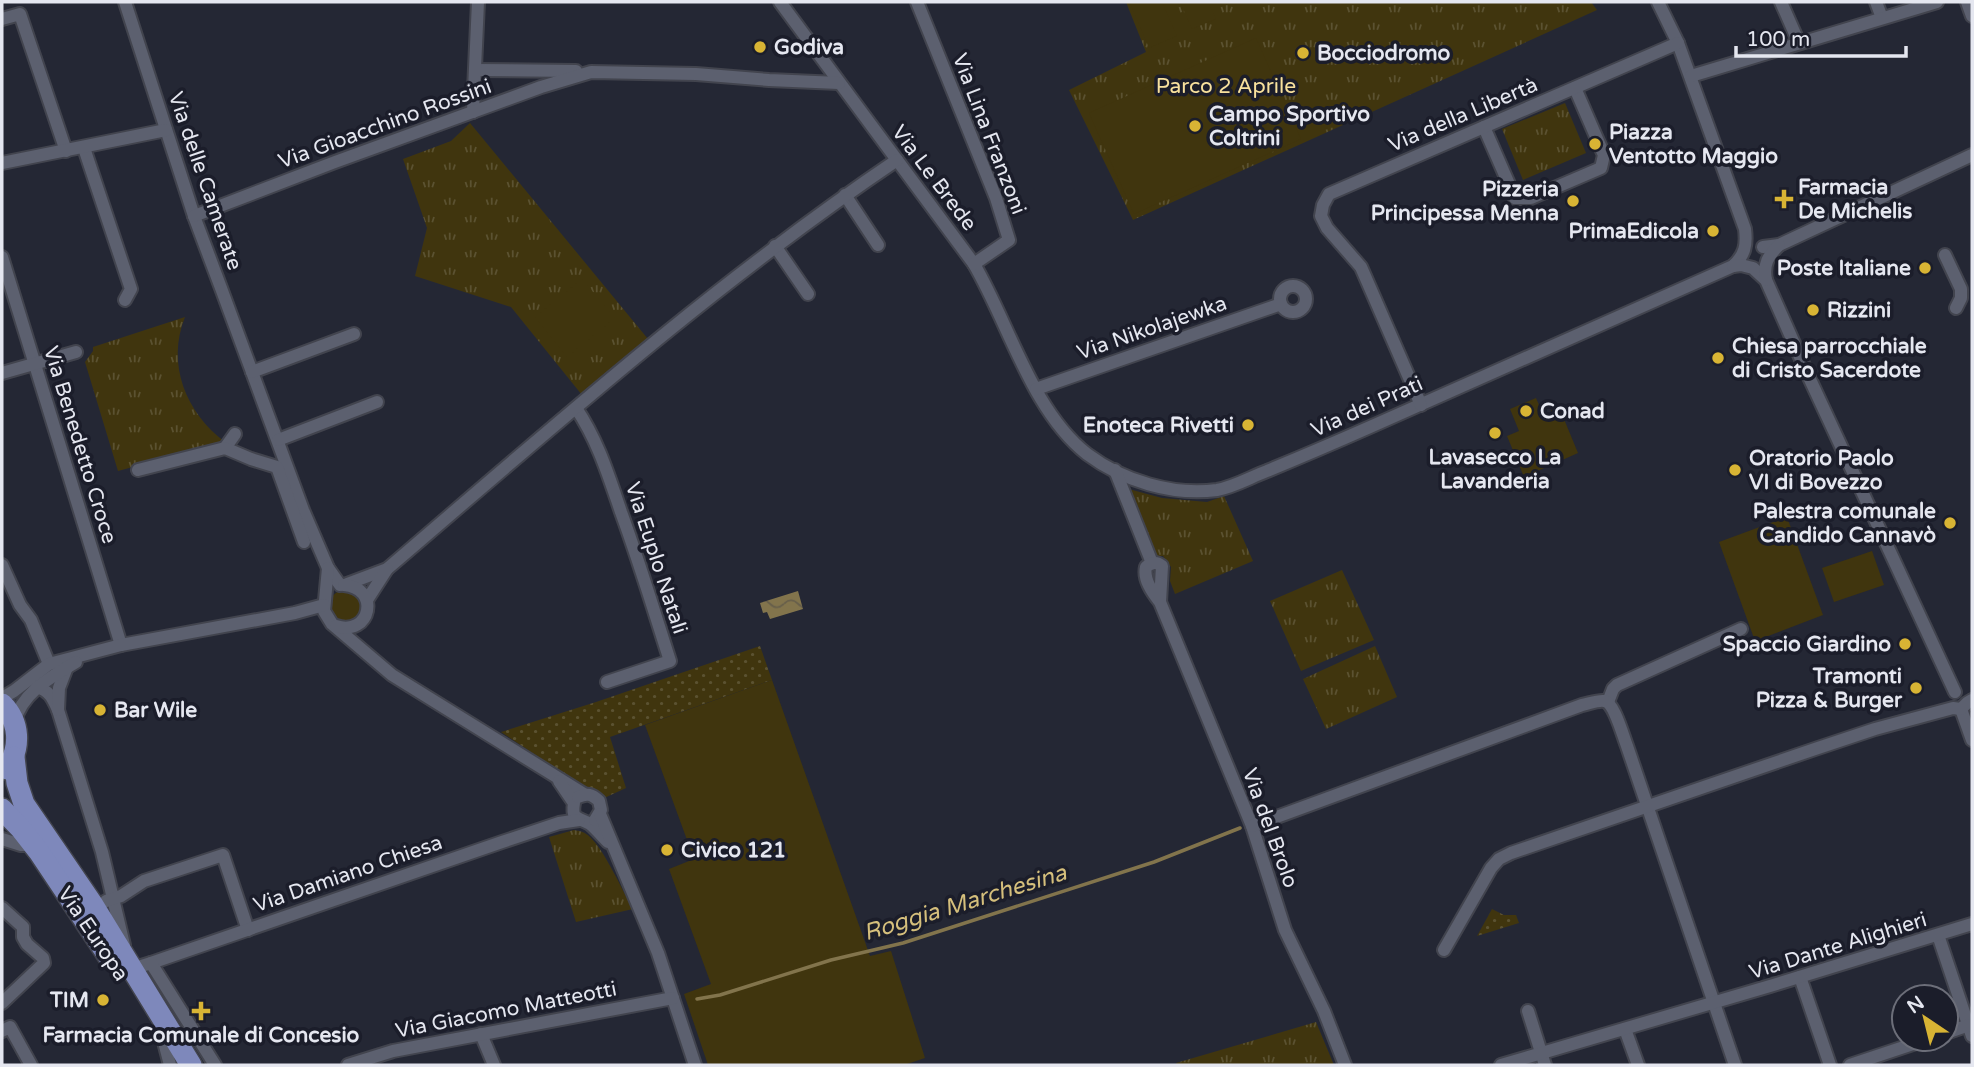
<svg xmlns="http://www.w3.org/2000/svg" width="1974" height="1067" viewBox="0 0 1974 1067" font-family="'Varela Round',sans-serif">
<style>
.grass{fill:url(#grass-dots)}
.park{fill:url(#park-tufts)}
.garden{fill:#40350e}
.water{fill:url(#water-waves)}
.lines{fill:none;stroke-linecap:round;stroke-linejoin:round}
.stream{stroke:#82744c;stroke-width:3.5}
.street-casing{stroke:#42444e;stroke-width:16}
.primary-casing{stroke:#42444e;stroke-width:24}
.street{stroke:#5c606f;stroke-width:12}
.primary{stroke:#7e88bb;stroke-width:21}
.poi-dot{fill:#d8b434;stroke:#1b1d2a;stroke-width:2.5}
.labels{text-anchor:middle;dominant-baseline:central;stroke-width:7;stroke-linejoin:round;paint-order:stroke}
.poi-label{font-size:21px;font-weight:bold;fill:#e5e7f0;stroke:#1b1d2a;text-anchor:start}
.park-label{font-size:21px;fill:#f8e19d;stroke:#1b1d2a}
.street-label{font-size:21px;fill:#e5e7f0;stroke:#1b1d2a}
.water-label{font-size:23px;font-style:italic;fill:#d5bf7c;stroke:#1b1d2a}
</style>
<defs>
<pattern id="grass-dots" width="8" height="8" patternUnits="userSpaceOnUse" patternTransform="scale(1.75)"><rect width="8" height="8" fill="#40350e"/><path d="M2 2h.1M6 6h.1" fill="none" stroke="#5b5231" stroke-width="1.8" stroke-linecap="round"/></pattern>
<pattern id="park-tufts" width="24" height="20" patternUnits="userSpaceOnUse" patternTransform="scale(1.75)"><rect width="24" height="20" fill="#40350e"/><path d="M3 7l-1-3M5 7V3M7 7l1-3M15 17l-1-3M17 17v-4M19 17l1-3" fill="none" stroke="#5b5231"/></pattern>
<pattern id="water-waves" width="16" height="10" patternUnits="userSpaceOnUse" patternTransform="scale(1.75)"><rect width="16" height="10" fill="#82744c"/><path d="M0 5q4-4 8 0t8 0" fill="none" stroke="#675f4a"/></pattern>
</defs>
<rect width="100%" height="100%" fill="#242734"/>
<g class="grass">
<polygon points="760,646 772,680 610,737 626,788 602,799 501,732 596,702"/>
<polygon points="1492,909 1504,915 1516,915 1519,923 1477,936"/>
</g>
<g class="park">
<polygon points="1126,2 1591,2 1597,10 1133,220 1069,90 1146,52"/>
<polygon points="1565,103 1586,153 1523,180 1502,129"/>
<polygon points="470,123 648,339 582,395 511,307 415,276 427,228 403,159 451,141"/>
<path d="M185 317C166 364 186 413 225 442L118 471 85 362 93 351V347Z"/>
<polygon points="1125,488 1162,498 1207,502 1224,496 1253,561 1175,594 1170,581 1171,567 1163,556 1154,556"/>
<polygon points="1342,570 1374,640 1301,671 1270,601"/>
<polygon points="1375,646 1397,697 1326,729 1303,679"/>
<path d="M574 830C580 831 585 832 590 837 605 851 622 890 633 909L576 922 549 837Z"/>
<polygon points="1316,1022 1334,1065 1177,1065 1176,1063"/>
</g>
<g class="garden">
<polygon points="1134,2 1162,2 1177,36 1149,48 1130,3"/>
<polygon points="1180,2 1208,2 1216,19 1192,29"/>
<polygon points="1256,38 1301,139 1134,214 1089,113"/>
<polygon points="582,279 615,318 567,357 535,317"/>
<polygon points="1536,398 1545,419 1553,415 1551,410 1559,407 1578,453 1524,477 1507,436 1519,431 1510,409"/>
<polygon points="1787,517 1823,615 1755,641 1719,542"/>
<polygon points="1872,551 1884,585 1834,602 1822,568"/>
<circle cx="345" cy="606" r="16"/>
<polygon points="772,680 870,956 891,951 925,1058 904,1065 708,1065 684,994 711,984 669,869 694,859 645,725"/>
</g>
<polygon class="water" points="798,591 803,609 770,619 767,612 763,613 760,603"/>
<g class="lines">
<polyline class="stream" points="697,999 720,995 831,960 903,943 1154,862 1240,828"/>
<g class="street-casing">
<g id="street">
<polyline points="125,2 194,216 221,288 303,510 328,568 340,585"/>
<path d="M780 2 974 264C1009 324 1032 411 1087 454 1123 481 1173 496 1217 490 1234 487 1251 477 1267 471 1301 457 1336 442 1370 427 1491 374 1612 320 1733 266 1745 255 1747 245 1745 229L1678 43 1658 2"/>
<polyline points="917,2 996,198 1009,240 974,264"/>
<polyline points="1781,2 1799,43"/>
<polyline points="1876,2 1882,18"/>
<polyline points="1967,2 1972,16"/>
<polyline points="2,19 20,14 66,151"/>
<polyline points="476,70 576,71"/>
<polyline points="1691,76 1937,2"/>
<polyline points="473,112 478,2"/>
<polyline points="1484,127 1515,198 1531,198 1601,168 1604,155 1575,88"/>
<polyline points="84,148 131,289 125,300"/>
<polyline points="2,163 166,130"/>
<polyline points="845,195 878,245"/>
<polyline points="194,216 335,162 541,87 591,72 696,74 769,80 839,83"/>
<polyline points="775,246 808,294"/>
<polyline points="1763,247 1779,245 1972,155"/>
<polyline points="1945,255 1961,289 1961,298 1956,308"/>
<polyline points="2,257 121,645"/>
<polyline points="1733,266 1741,265 1753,268 1766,280 1808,375 1955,692"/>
<path d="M1766 280C1763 264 1768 256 1779 245"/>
<circle cx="1293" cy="299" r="13"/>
<polyline points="252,372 354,334"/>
<polyline points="2,373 76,352"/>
<polyline points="1036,389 1281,304"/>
<polyline points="1421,405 1361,267 1327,228 1321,216 1323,205 1329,194 1678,43"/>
<path d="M576 408C598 441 608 474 621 512 639 561 654 611 670 661L607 682"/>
<polyline points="278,440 377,402"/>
<polyline points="225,448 235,434"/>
<polyline points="138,470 225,448 251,459 277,467 304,542"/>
<polyline points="1115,470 1152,563"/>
<polyline points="2,565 20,605 31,620 49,664"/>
<polyline points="328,568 324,611 332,624 392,675 584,794"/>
<path d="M347 584 387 569C553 427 716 282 897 160"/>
<polyline points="367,600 387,569"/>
<path d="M1160 602 1162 566C1157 562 1152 562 1146 567 1143 579 1152 592 1160 602L1252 826 1285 930 1324 1011 1345 1065"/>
<path d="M336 626C371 637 381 588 344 585"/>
<path d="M37 687C50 691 53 699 58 710L102 852 124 945"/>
<polyline points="2,698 14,691 49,664 121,645 295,613 324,605"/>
<polyline points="1608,702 1613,689 1617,685 1741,629"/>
<polyline points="1961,709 1972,740"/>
<polyline points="58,710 59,688 67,667"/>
<path d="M14 723C22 692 51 677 76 662"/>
<path d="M559 781 574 803C571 821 579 817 590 824 596 829 602 836 608 842"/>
<path d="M578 797C587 793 592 794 599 801L601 810 595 820"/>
<polyline points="600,814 658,953 695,1065"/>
<path d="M1252 826 1582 705C1588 704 1598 700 1604 701 1614 702 1623 736 1627 746L1735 1065"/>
<polyline points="2,839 21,845 34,845"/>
<polyline points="106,901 121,896 144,881 223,855 248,930"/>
<polyline points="2,908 23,927 23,937 27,944 43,958 44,963 2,1003"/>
<polyline points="1938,935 1972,1036"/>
<polyline points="1444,950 1491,868 1499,859 1511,853 1815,749 1875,729 1953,708 1961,709 1967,703 1972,700"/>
<polyline points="151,963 502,842 559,823 579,820"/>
<polyline points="132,969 151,963 215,1065"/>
<polyline points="1800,977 1830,1065"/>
<polyline points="1528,1011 1545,1065"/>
<polyline points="1625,1029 1638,1065"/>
<polyline points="2,1031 10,1027 31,1065"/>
<polyline points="1946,1033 1969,1025"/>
<polyline points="481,1034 494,1065"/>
<polyline points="164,1042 170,1065"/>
<polyline points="348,1065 393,1051 673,998"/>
<polyline points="1501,1065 1770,986 1972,924"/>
<polyline points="1850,1065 1928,1039"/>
</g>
</g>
<g class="primary-casing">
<g id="primary">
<path d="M2 704C20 722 21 747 7 769"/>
<polyline points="14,757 17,783 24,804 93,905 191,1065"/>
<polyline points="2,809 21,829 39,852 109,957"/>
</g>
</g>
<use href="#street" class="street"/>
<use href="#primary" class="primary"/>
</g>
<g class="poi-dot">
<circle cx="760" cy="47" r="7"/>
<circle cx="1303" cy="53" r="7"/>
<circle cx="1195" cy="126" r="7"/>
<circle cx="1595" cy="144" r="7"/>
<path d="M1780.5 188.5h7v7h7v7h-7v7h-7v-7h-7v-7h7z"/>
<circle cx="1573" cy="201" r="7"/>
<circle cx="1713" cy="231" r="7"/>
<circle cx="1925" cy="268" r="7"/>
<circle cx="1813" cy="310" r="7"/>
<circle cx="1718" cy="358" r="7"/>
<circle cx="1526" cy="411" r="7"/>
<circle cx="1248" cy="425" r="7"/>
<circle cx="1495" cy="433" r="7"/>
<circle cx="1735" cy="470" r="7"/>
<circle cx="1950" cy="523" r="7"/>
<circle cx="1905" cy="644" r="7"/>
<circle cx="1916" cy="688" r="7"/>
<circle cx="100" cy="710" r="7"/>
<circle cx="667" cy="850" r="7"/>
<circle cx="103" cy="1000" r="7"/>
<path d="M197.5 1000.5h7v7h7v7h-7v7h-7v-7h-7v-7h7z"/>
</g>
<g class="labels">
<g class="poi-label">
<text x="774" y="47">Godiva</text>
<text x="1317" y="53">Bocciodromo</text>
<text x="1209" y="114">Campo Sportivo<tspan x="1209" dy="24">Coltrini</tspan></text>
<text x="1609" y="132">Piazza<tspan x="1609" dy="24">Ventotto Maggio</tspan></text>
<text x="1798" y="187">Farmacia<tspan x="1798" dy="24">De Michelis</tspan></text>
<text x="1559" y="189" text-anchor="end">Pizzeria<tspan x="1559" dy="24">Principessa Menna</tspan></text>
<text x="1699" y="231" text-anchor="end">PrimaEdicola</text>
<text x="1911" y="268" text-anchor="end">Poste Italiane</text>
<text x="1827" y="310">Rizzini</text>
<text x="1732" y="346">Chiesa parrocchiale<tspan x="1732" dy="24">di Cristo Sacerdote</tspan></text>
<text x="1540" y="411">Conad</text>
<text x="1234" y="425" text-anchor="end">Enoteca Rivetti</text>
<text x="1495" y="457" text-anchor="middle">Lavasecco La<tspan x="1495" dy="24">Lavanderia</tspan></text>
<text x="1749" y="458">Oratorio Paolo<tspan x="1749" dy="24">VI di Bovezzo</tspan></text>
<text x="1936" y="511" text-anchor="end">Palestra comunale<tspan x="1936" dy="24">Candido Cannavò</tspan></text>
<text x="1891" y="644" text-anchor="end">Spaccio Giardino</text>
<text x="1902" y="676" text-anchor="end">Tramonti<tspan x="1902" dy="24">Pizza &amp; Burger</tspan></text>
<text x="114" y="710">Bar Wile</text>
<text x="681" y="850">Civico 121</text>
<text x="89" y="1000" text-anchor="end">TIM</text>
<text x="201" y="1035" text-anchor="middle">Farmacia Comunale di Concesio</text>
</g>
<g class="park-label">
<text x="1226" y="86">Parco 2 Aprile</text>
</g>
<g class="street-label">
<text transform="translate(1463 115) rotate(-23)">Via della Libertà</text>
<text transform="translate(385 124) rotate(-20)">Via Gioacchino Rossini</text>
<text transform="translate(989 134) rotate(69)">Via Lina Franzoni</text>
<text transform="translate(934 178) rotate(53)">Via Le Brede</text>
<text transform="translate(205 181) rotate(71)">Via delle Camerate</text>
<text transform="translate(1152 328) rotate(-19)">Via Nikolajewka</text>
<text transform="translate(1367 407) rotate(-24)">Via dei Prati</text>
<text transform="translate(80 445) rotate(73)">Via Benedetto Croce</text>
<text transform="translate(656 558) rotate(72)">Via Euplo Natali</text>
<text transform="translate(1270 828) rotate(70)">Via del Brolo</text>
<text transform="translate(348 874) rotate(-19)">Via Damiano Chiesa</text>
<text transform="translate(93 934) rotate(56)">Via Europa</text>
<text transform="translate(1838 946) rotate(-17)">Via Dante Alighieri</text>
<text transform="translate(506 1010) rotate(-11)">Via Giacomo Matteotti</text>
</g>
<g class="water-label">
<text transform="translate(965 903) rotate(-17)">Roggia Marchesina</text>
</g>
</g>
<rect width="1974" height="1067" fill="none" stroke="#e5e7f0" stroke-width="7"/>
<g transform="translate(1925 1018) rotate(325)"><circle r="33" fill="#1b1d2a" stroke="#6c6e79" stroke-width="2"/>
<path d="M0-5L12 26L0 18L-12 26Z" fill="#d8b434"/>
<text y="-10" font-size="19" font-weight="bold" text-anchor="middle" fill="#e5e7f0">N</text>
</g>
<path d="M1736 46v10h170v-10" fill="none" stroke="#e5e7f0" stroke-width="3.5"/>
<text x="1746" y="46" font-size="21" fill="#e5e7f0" stroke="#1b1d2a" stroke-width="5" paint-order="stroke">100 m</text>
</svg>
